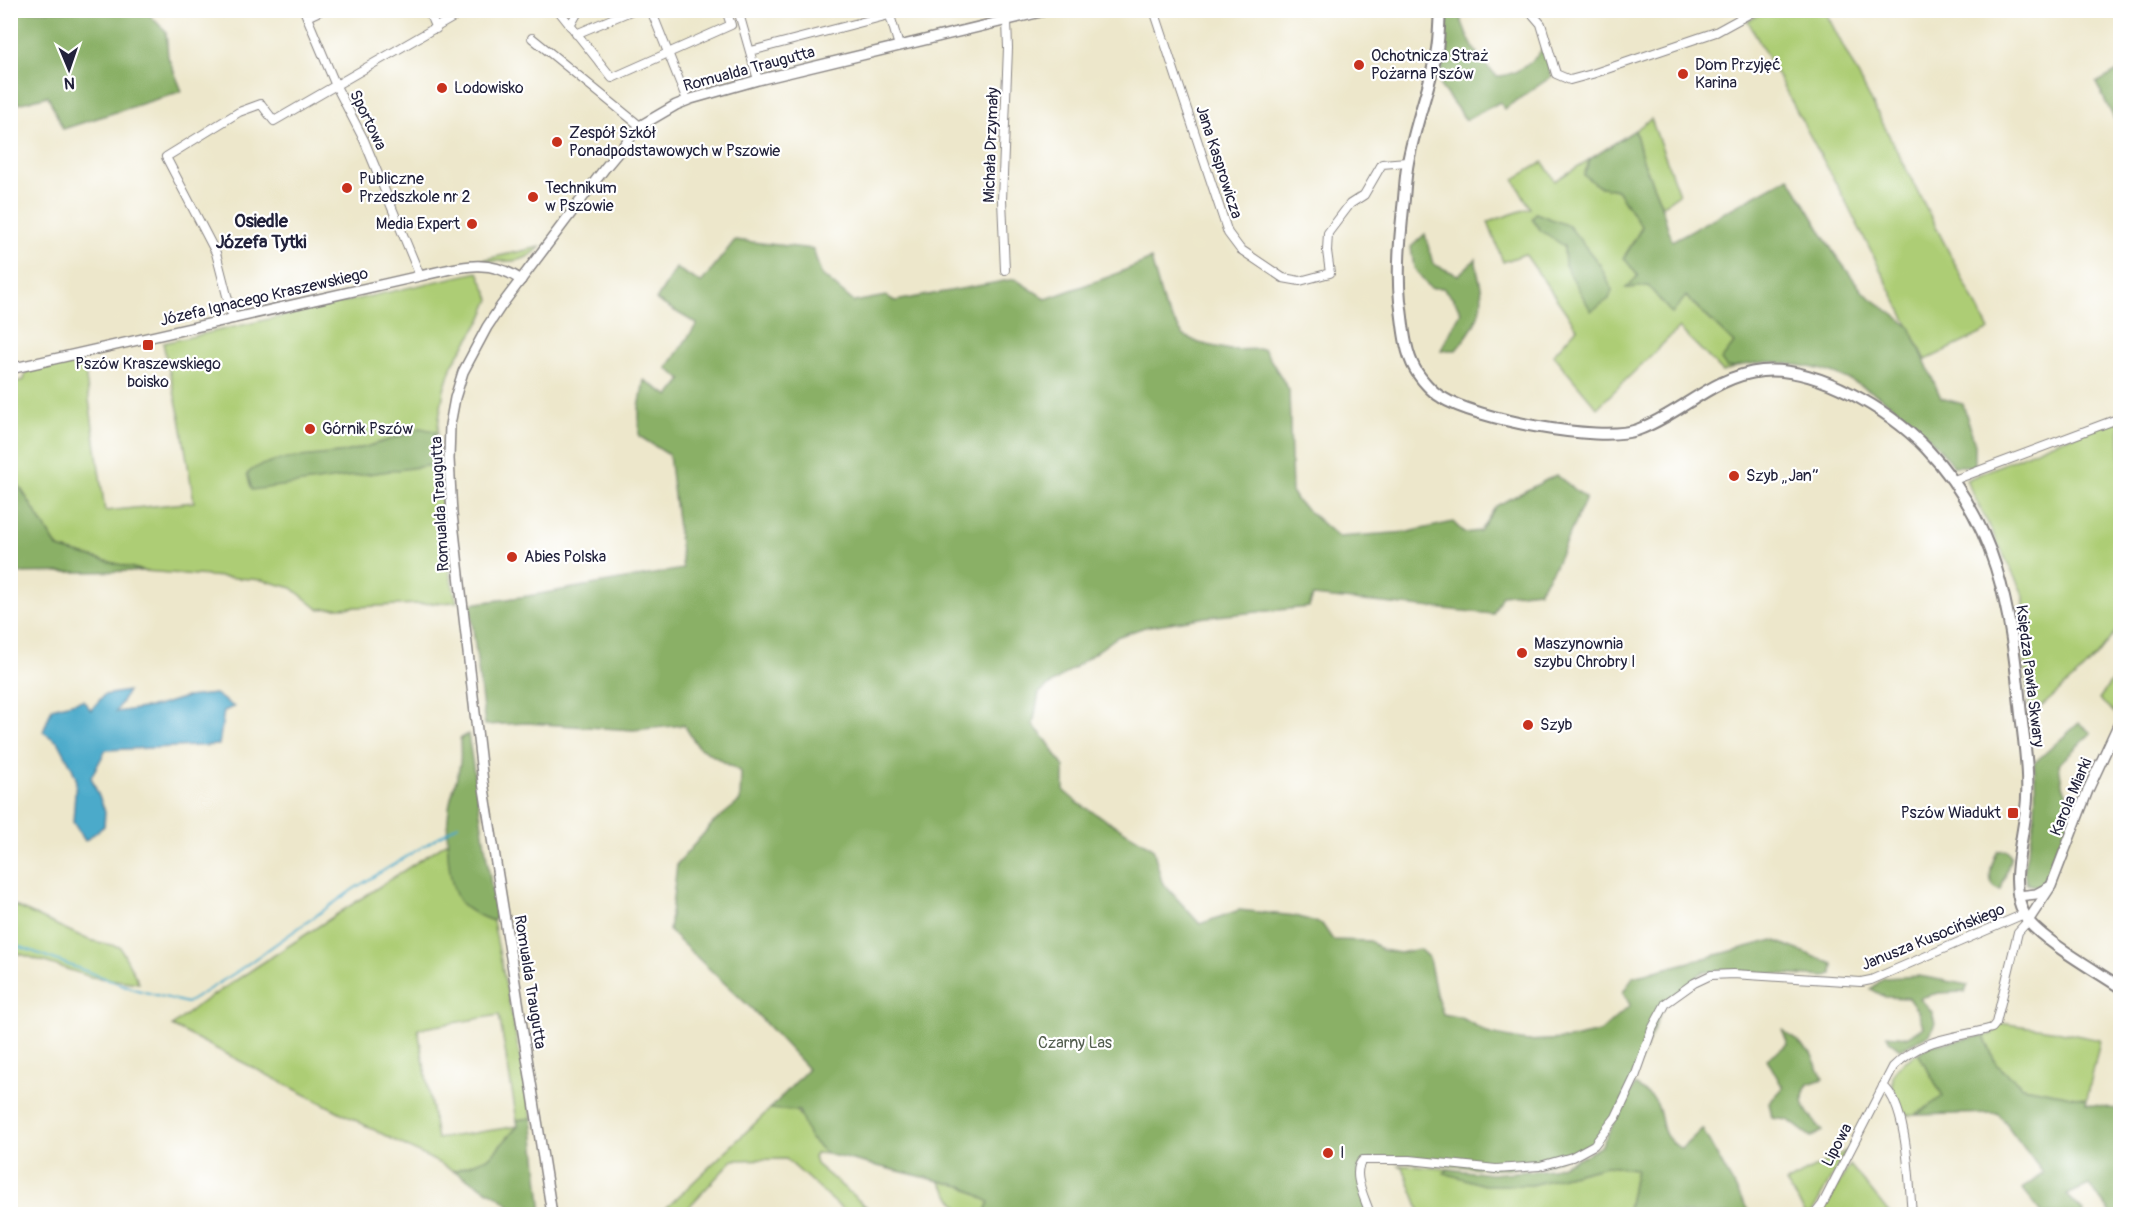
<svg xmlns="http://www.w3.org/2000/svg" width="2131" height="1225" viewBox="0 0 2131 1225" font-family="Pangolin,sans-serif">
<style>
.green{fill:#adcd75;stroke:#687858;stroke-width:1.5;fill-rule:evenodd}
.forest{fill:#8ab066;stroke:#566950;stroke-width:1.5}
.water{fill:#4baaca;stroke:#366682;stroke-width:1.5}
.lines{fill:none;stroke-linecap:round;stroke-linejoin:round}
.stream{stroke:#4baaca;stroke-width:2}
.minor-casing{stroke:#888483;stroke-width:10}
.tertiary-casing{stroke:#888483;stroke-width:12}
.secondary-casing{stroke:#888483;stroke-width:14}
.minor{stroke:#fff;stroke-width:8}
.tertiary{stroke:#fff;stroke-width:9}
.secondary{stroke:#fff;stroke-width:10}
.poi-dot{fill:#c8321e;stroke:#fff;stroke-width:2}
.labels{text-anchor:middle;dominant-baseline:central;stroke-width:4.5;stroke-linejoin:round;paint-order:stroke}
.poi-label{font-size:16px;fill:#22223b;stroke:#fff;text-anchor:start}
.street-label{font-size:16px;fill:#22223b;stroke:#fff}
.park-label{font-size:16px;fill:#535e4f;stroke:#fff}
.neighbourhood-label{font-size:18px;font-weight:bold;fill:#22223b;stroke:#fff}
</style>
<rect width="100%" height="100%" fill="#fff"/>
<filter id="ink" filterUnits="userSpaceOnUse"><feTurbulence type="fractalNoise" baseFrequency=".0167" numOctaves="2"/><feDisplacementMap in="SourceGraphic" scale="12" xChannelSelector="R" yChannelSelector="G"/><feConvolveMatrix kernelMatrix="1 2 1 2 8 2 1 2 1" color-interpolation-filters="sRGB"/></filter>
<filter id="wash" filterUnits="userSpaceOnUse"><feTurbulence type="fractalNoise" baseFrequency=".008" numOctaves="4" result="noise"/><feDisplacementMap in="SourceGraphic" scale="24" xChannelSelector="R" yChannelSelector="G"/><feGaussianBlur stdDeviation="1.35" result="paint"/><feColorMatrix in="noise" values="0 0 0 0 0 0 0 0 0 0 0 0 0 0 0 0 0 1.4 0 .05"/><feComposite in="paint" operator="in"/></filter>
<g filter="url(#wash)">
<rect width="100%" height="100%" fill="#ede7cb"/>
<g class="green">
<polygon points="1766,10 1825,11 1989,330 1926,360 1847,204 1748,21"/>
<polygon points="1651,119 1679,194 1662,206 1643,161 1635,130"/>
<path d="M1590 159 1584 175 1598 186 1617 190 1642 227 1624 257 1638 276 1627 288 1648 286 1685 296 1734 343 1726 367H1735L1723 372 1679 328 1597 408 1553 355 1577 328 1525 254 1503 262 1488 222 1530 208 1514 179 1543 162 1555 181ZM1564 246 1587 251 1600 265H1565Z"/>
<path d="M540 247C523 266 504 261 481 260Z"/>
<polygon points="478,272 490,299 481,320 452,365 444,390 439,419 437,439 438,470 450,575 457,602 318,609 292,588 262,580 144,571 58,548 13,476 12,470 11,470 10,383 24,380 26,372 79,360 85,371 105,511 194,502 180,418 163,343"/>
<polygon points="2120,418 2120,626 2096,657 2082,671 2041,707 2029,711 2023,635 2026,634 2023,634 2024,596 1966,480 2050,444"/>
<polygon points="2120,669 2120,709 2117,715 2099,699"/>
<path d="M449 841C451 882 450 906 493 921L532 1118 517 1120 499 1015 418 1029 437 1139 518 1126 490 1157 454 1171 172 1026 198 1005Z"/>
<polygon points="11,904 89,940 120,947 139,983 91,977 11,951"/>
<polygon points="2000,1023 2051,1030 2100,1040 2087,1099 2023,1087 1996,1064 1984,1036 1992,1034"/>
<path d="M1918 1053 1943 1096C1935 1102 1924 1112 1915 1115 1897 1120 1888 1082 1895 1071 1899 1064 1911 1058 1918 1053Z"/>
<polygon points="770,1109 795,1110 801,1117 809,1137 827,1154 817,1153 814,1157 816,1164 875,1214 848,1214 786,1159 733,1160 682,1214 660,1214"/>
<polygon points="1846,1151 1811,1214 1806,1214 1786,1183"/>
<polygon points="1397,1165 1448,1169 1444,1173 1531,1185 1606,1166 1636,1169 1627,1214 1421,1214 1403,1167"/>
<polygon points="1850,1165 1890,1214 1820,1214"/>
<polygon points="939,1181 965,1187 989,1202 984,1214 963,1214"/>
</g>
<g class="forest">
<polygon points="10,11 146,11 166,32 168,57 182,91 63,129 48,96 18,104 11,92"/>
<path d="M1448 11H1457C1462 20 1464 28 1468 37 1475 53 1484 65 1497 76 1515 76 1537 61 1545 44L1551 77 1504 109 1500 102 1466 120 1440 86Z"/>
<polygon points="2120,70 2120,130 2096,83"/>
<path d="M1635 130 1643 161 1660 202 1672 241 1789 177 1834 253 1863 292 1910 327 1941 398 1963 404 1975 444V466H1953C1923 425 1875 386 1826 371 1809 366 1789 364 1772 362 1757 361 1741 367 1726 367L1721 360 1734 343 1686 296 1672 314 1648 286 1626 288 1638 276 1624 258 1642 227 1617 190 1598 186 1584 175 1590 159Z"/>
<polygon points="1536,213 1569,226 1600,265 1612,290 1609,299 1591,311 1565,265 1564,246 1540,230 1532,219"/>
<path d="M1425 234 1433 264 1458 275 1476 259C1476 268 1478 274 1480 282 1487 309 1473 330 1456 350H1441L1461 312 1454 300 1443 288H1430L1414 268 1411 247Z"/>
<polygon points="735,240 813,249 821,274 854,302 886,296 895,301 1015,279 1046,299 1111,276 1151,259 1164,306 1183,335 1199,343 1230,350 1264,349 1289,390 1292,493 1297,501 1338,537 1408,532 1453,522 1464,533 1480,531 1496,506 1556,475 1586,498 1555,566 1539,591 1502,595 1493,614 1313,596 1309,607 1206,617 1145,627 1117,637 1039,693 1033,725 1047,741 1064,767 1064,791 1079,804 1153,848 1162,882 1200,924 1239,910 1296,916 1322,924 1333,940 1370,941 1382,950 1400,953 1419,949 1429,958 1436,994 1443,1014 1462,1018 1490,1034 1526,1041 1568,1039 1600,1032 1630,1005 1623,992 1633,977 1773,940 1833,964 1832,974 1825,977 1731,971 1703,972 1665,1003 1616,1116 1593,1145 1546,1165 1496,1169 1370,1159 1358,1168 1370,1214 984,1214 989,1202 965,1187 827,1154 809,1137 799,1111 770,1109 808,1069 753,1010 669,931 677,864 713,823 740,801 741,772 698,747 684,725 633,730 527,723 485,725 470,604 528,596 683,569 669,455 639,436 639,408 644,380 669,396 682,380 667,368 697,324 656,300 676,268 701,283"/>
<path d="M420 428 435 431 433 465 252 490 247 474C266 455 318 457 345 452 371 446 395 439 420 428Z"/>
<polygon points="11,470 12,470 13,476 58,548 144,571 11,573"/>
<path d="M2079 723 2091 733 2059 764 2062 784 2073 806C2067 826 2055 875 2039 887L2027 884C2020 866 2029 851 2032 834 2037 811 2036 786 2034 763Z"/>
<path d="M468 734 496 918 493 921C481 917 469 912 461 903 446 886 446 829 449 808 451 793 458 778 460 763 461 755 460 747 460 739Z"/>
<path d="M2007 850 2011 856 2001 890C1984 887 1991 863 1998 851Z"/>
<polygon points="1919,976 1968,985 1965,992 1938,993 1920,998 1932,1012 1935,1023 1930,1034 1900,1049 1890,1041 1887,1035 1908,1037 1923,1027 1918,1012 1908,998 1885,997 1871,989 1884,978"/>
<path d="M1782 1029 1811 1053 1823 1079 1808 1084C1795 1103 1810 1117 1823 1131L1811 1137 1788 1120 1772 1118 1769 1103 1783 1088 1767 1059 1788 1044Z"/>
<polygon points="1984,1036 1996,1064 2023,1087 2087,1099 2086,1103 2120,1110 2120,1214 2112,1214 2089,1185 2067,1195 2084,1212 2081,1214 2042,1214 2023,1189 2043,1173 1998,1113 1916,1115 1943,1096 1918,1053 1932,1045"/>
<path d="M1635 1085C1642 1090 1654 1097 1657 1104 1666 1127 1657 1133 1681 1149L1702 1129 1750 1214H1627L1636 1169 1606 1166 1531 1185H1484L1444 1173 1448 1169 1491 1174 1552 1169 1588 1154 1601 1146Z"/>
<polygon points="532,1118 542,1214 521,1214 499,1197 454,1171 490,1157 518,1126 517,1120"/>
</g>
<polygon class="water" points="128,691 116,712 157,706 186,697 215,694 234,707 224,711 219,745 106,750 91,777 105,811 104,826 85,841 73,822 76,778 72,768 59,743 43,732 52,708 83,700 91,710 104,695"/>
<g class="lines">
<polyline class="stream" points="10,943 137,990 187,1003 235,973 355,888 458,825"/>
</g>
</g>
<g filter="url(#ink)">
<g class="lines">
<g class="minor-casing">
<g id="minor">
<polyline points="304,10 336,86 364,140 420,276"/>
<polyline points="428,10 436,29"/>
<polyline points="558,10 612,78 731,25 726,10"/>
<polyline points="651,10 687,100"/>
<polyline points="738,10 758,80"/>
<polyline points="1154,10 1228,233 1240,249 1283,278 1300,281 1330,273 1327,251 1328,233 1350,204 1364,195 1382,164 1407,162"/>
<polyline points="1529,10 1541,24 1556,74 1570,80 1592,74 1716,32 1756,10"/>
<polyline points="889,12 899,46"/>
<polyline points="307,17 322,10"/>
<polyline points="570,26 579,10"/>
<polyline points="576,34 633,10"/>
<polyline points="532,38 640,126"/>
<polyline points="751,51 889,15"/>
<polyline points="1005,270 1002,200 1008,48 1007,21"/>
<polyline points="233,319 216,253 166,157 239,112 261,104 274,121 466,10"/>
<polyline points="1954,480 2120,418"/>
<path d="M1883 1086C1908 1105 1909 1184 1912 1214"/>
<path d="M1370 1214C1366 1200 1350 1172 1363 1160H1410L1496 1169 1540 1166 1572 1157 1594 1145 1616 1117 1635 1077 1652 1029 1666 1003 1694 983 1711 975 1733 974 1861 982 1871 980 2024 914"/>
<path d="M1815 1214 1822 1205 1893 1067C1923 1037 1953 1039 1992 1028L1996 1023 2018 932 2028 921"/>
</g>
</g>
<g class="tertiary-casing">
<g id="tertiary">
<path d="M10 369 420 276C457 268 487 256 521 280"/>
<polyline points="2018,896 2036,894 2049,887"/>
<polyline points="2028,921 2051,886 2088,790 2120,721"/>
<polyline points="552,1214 483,782 452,514 449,459 450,425 455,398 463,372 487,327 501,306 605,168 640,126 676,105 691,99 758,80 1049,10"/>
</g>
</g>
<g class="secondary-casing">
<path id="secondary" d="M1440 10C1439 23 1439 37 1437 49 1430 87 1415 124 1408 162 1405 177 1405 193 1403 208 1400 239 1397 270 1400 301 1403 322 1404 350 1415 369 1420 378 1432 392 1441 397 1475 419 1599 443 1637 430 1681 414 1713 376 1762 371 1817 366 1889 410 1926 448 1997 523 2010 606 2020 705 2023 735 2029 767 2027 797 2026 834 2005 885 2027 919 2040 939 2098 972 2120 987"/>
</g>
<use href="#minor" class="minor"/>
<use href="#tertiary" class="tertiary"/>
<use href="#secondary" class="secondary"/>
</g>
</g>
<g class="poi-dot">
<circle cx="1359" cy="65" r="6"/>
<circle cx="1683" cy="74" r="6"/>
<circle cx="442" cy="88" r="6"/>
<circle cx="557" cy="142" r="6"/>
<circle cx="347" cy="188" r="6"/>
<circle cx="533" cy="197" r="6"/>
<circle cx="472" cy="224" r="6"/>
<rect x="142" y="339" width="12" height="12" rx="3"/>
<circle cx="310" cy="429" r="6"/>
<circle cx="1734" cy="476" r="6"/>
<circle cx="512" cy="557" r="6"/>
<circle cx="1522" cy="653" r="6"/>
<circle cx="1528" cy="725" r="6"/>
<rect x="2007" y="807" width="12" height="12" rx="3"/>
<circle cx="1328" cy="1153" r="6"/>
</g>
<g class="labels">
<g class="poi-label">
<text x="1371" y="56">Ochotnicza Straż<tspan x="1371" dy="18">Pożarna Pszów</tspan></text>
<text x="1695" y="65">Dom Przyjęć<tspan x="1695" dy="18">Karina</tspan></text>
<text x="454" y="88">Lodowisko</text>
<text x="569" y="133">Zespół Szkół<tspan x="569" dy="18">Ponadpodstawowych w Pszowie</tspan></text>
<text x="359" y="179">Publiczne<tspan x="359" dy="18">Przedszkole nr 2</tspan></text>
<text x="545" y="188">Technikum<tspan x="545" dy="18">w Pszowie</tspan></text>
<text x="460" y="224" text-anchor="end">Media Expert</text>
<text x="148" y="364" text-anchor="middle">Pszów Kraszewskiego<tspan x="148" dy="18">boisko</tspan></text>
<text x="322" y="429">Górnik Pszów</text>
<text x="1746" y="476">Szyb „Jan”</text>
<text x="524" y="557">Abies Polska</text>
<text x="1534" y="644">Maszynownia<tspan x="1534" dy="18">szybu Chrobry I</tspan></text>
<text x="1540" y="725">Szyb</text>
<text x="2001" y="813" text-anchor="end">Pszów Wiadukt</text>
<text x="1340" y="1153">I</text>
</g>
<g class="street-label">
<text transform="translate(749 69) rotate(-15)">Romualda Traugutta</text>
<text transform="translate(368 120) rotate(64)">Sportowa</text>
<text transform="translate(991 145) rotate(-88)">Michała Drzymały</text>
<text transform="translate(1219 162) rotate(72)">Jana Kasprowicza</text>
<text transform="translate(264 297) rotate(-13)">Józefa Ignacego Kraszewskiego</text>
<text transform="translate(440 504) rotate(-93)">Romualda Traugutta</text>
<text transform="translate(2030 676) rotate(83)">Księdza Pawła Skwary</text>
<text transform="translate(2071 797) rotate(-67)">Karola Miarki</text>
<text transform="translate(1933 937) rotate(-22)">Janusza Kusocińskiego</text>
<text transform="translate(530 982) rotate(81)">Romualda Traugutta</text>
<text transform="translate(1837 1145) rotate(-62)">Lipowa</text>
</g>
<g class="park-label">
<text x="1075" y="1043">Czarny Las</text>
</g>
<g class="neighbourhood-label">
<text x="261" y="221">Osiedle<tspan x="261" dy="21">Józefa Tytki</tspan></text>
</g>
</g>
<rect width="2131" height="1225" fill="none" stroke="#fff" stroke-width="36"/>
<g transform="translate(69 69) rotate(178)" stroke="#ffffff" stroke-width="4.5" paint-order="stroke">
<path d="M0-4.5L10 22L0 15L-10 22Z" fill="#22223b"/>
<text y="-9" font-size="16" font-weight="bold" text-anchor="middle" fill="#22223b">N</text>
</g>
</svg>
